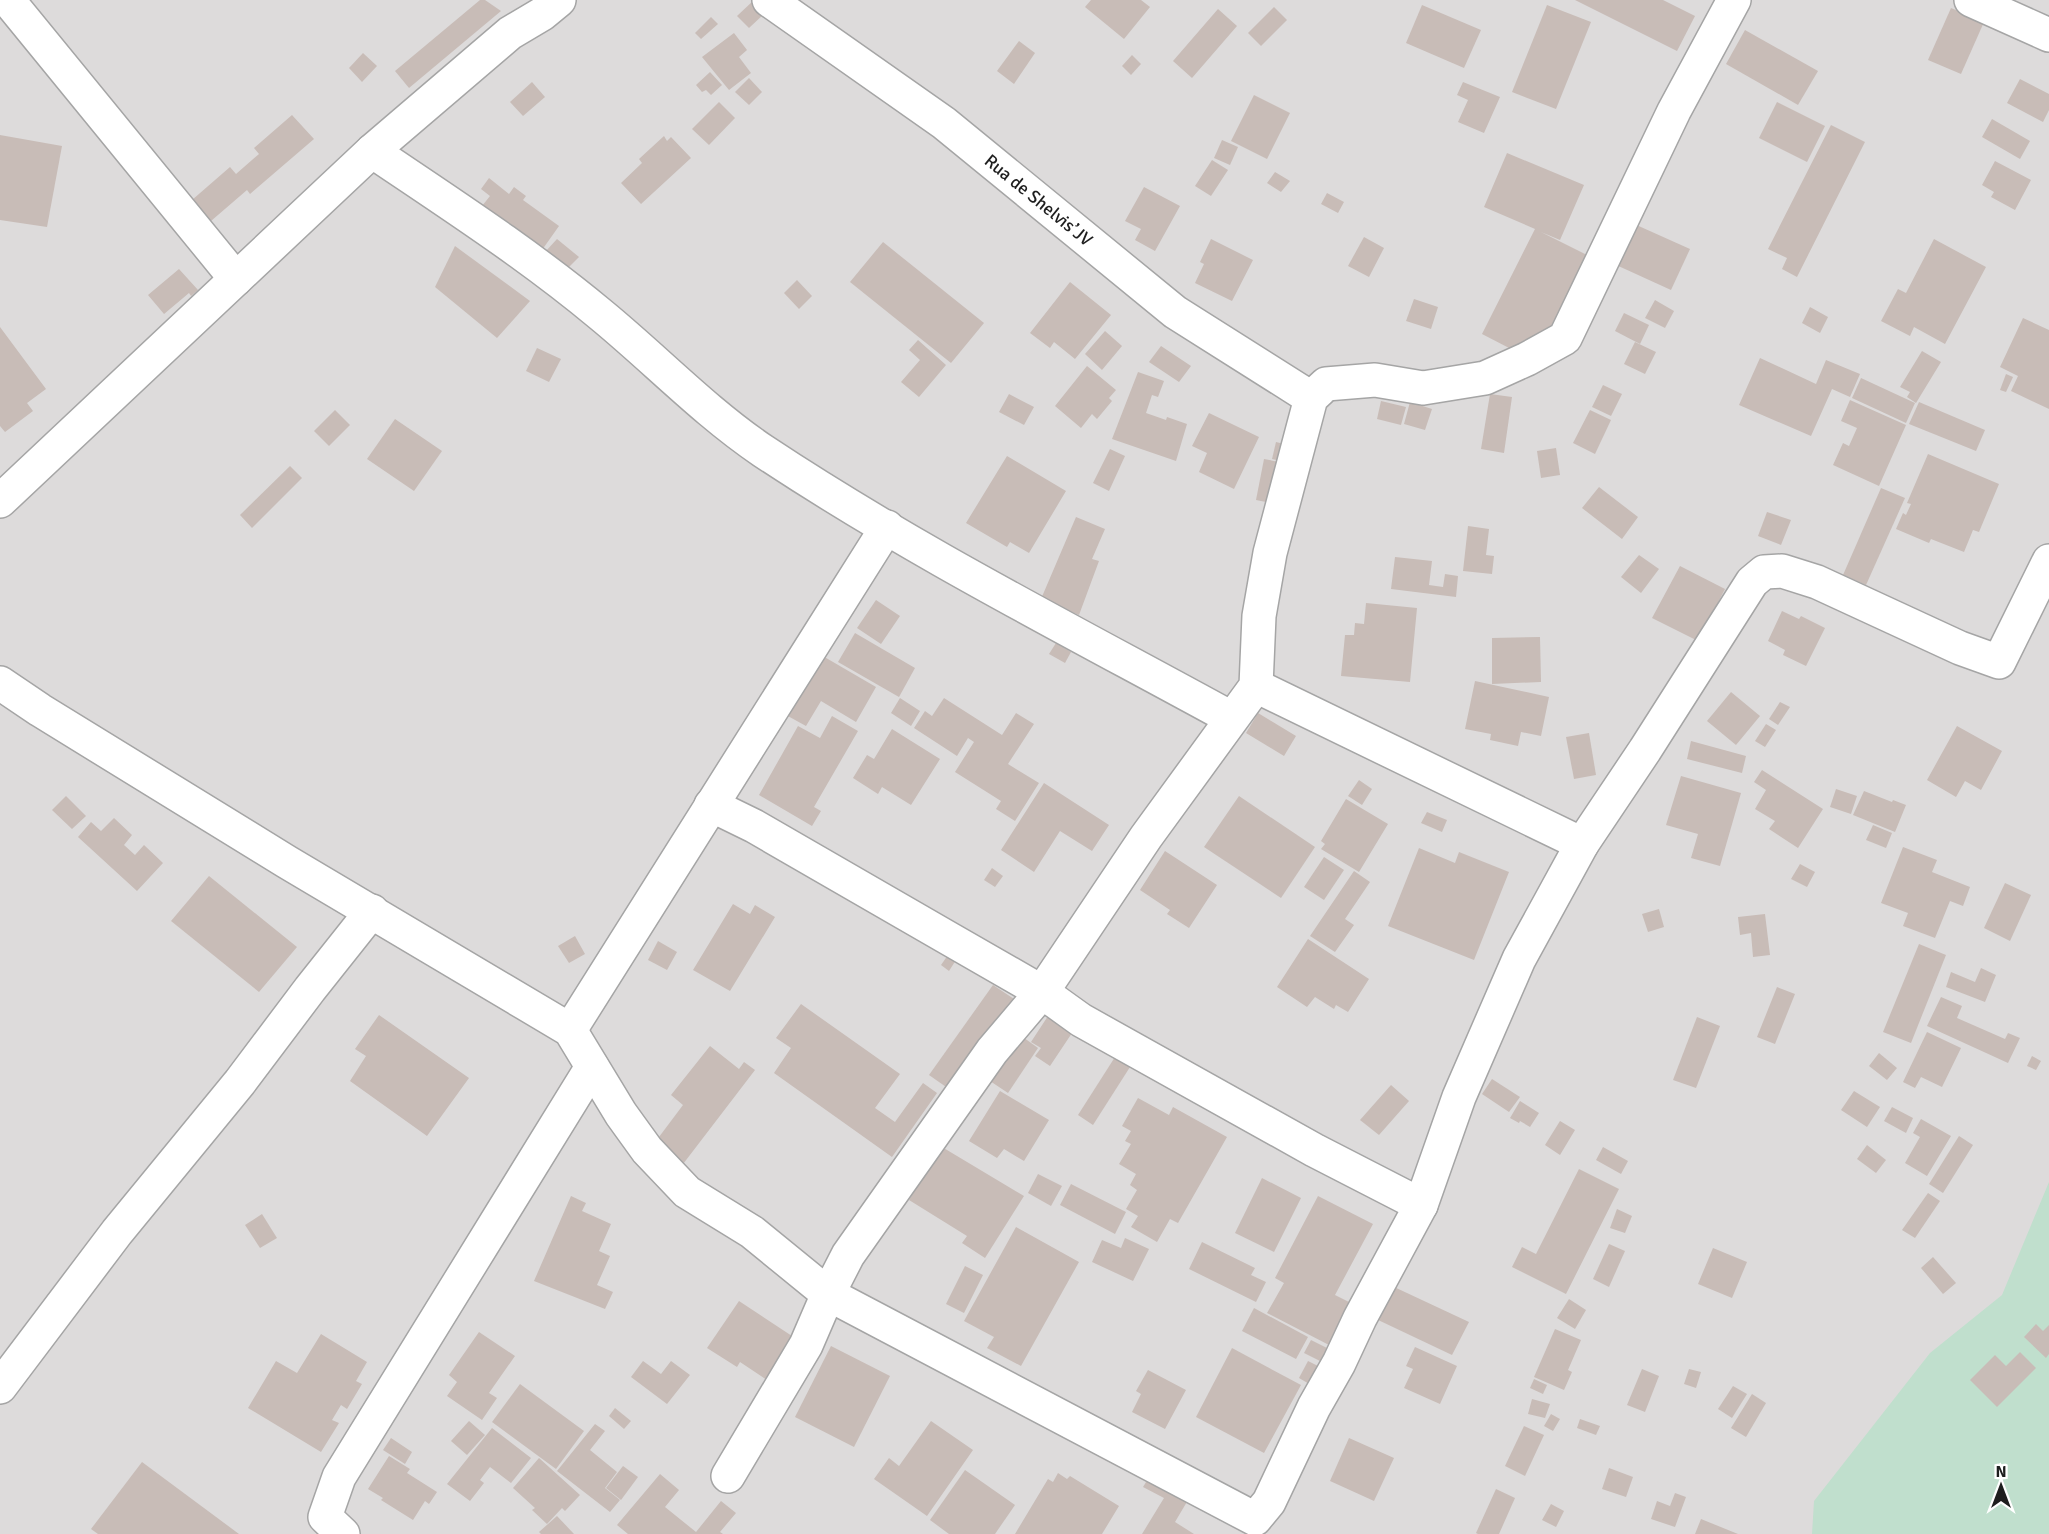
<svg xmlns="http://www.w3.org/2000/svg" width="2049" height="1534" viewBox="0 0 2049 1534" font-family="Signika,sans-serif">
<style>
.residential{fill:#dddbdb}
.wetland{fill:#c0dfcd}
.building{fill:#c8bcb7}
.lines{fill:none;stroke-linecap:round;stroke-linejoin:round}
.minor-casing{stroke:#a5a5a5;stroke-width:36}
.minor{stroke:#fff;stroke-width:33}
.labels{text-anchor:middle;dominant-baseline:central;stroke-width:5;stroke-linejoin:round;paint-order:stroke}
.street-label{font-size:18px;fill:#1e1e1e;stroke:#fff}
</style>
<rect width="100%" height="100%" fill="#f0ebe4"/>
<rect class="residential" x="0" y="0" width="2049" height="1534"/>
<polygon class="wetland" points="2049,1182 2049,1534 1812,1534 1814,1501 1930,1353 2002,1295"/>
<g class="building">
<polygon points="480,0 485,0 501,11 409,88 395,71"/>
<polygon points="754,0 766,12 749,28 737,16"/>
<polygon points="1091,0 1141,0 1150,7 1124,39 1085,7"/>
<polygon points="1575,0 1663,0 1695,16 1677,51"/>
<polygon points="1422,5 1481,30 1464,68 1406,43"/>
<polygon points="1547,5 1591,22 1556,109 1512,92"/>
<polygon points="1274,7 1287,20 1261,46 1248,33"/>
<polygon points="1951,8 1984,22 1961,74 1928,60"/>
<polygon points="1218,9 1237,26 1192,78 1173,61"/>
<polygon points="711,17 718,24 701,39 695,33"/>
<polygon points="1745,30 1818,71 1798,105 1726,64"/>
<polygon points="734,33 747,50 739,57 751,73 729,90 702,57"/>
<polygon points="1019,41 1035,53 1014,84 997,71"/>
<polygon points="363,53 377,66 362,82 349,68"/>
<polygon points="1132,55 1141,64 1131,75 1122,66"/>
<polygon points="710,72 722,85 711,95 706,90 702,92 696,85"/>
<polygon points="749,78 762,92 749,105 735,92"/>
<polygon points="2020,79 2049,94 2049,110 2043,122 2007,103"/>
<polygon points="532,82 545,97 523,116 510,102"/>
<polygon points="1463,82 1500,97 1484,133 1458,122 1468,100 1457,95"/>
<polygon points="1254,95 1290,113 1267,159 1231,141"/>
<polygon points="719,102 735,118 709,145 692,129"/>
<polygon points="1777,102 1825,126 1807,162 1759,138"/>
<polygon points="292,115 314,139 250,194 247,190 211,221 192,200 230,167 236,174 259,154 254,148"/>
<polygon points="1992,119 2030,141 2020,159 1982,137"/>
<polygon points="1831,125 1865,142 1797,277 1782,269 1787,258 1768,249"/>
<polygon points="0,135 62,146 47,227 0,220"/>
<polygon points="664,136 667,141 671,137 691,158 641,204 621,183 642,163 639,159"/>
<polygon points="1222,140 1238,147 1230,165 1214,158"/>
<polygon points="1507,153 1584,185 1560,240 1541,232 1589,256 1536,362 1482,334 1535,229 1484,207"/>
<polygon points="1212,160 1228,170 1211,196 1195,186"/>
<polygon points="1995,161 2031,180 2015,210 1991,197 1994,192 1982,185"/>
<polygon points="1275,172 1290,181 1281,192 1267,183"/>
<polygon points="489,178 509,194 514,187 526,196 523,200 559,226 542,250 482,206 490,196 481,189"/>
<polygon points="1144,187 1180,206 1155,251 1135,240 1141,229 1125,221"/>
<polygon points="1327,193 1344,202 1338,213 1321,204"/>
<polygon points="1632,223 1690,249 1671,290 1614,264"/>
<polygon points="1364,237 1384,248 1369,277 1348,266"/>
<polygon points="557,239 579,257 567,269 546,251"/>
<polygon points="1211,239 1253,260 1232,301 1195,283 1204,264 1200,262"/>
<polygon points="1934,239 1986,267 1945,344 1914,327 1910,336 1881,321 1898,289 1906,293"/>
<polygon points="883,242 984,323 951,363 850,282"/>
<polygon points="455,246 530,301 497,338 435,287"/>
<polygon points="179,269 198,290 191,296 189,293 164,314 148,295"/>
<polygon points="797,280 812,296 799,309 784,293"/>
<polygon points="1070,282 1111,315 1075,359 1054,342 1050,348 1030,333"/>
<polygon points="1414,299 1438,307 1431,329 1406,321"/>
<polygon points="1655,300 1674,311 1665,328 1645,318"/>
<polygon points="1810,307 1828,317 1820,333 1802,323"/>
<polygon points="1624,313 1649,325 1640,344 1615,331"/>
<polygon points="2023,318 2049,330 2049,409 2011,391 2018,376 2000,367"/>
<polygon points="0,327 46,389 27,403 33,411 5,432 0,426"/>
<polygon points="1105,331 1122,346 1102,370 1085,354"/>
<polygon points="918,340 946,365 919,397 901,382 920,360 909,350"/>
<polygon points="1635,342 1656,352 1645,374 1624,364"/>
<polygon points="1161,346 1191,366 1179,382 1149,362"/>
<polygon points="537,348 561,359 549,382 526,371"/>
<polygon points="1922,351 1941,362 1916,403 1907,397 1910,392 1900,387"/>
<polygon points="1760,358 1816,384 1826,360 1860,374 1850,397 1832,389 1811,436 1739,405"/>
<polygon points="1087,366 1116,390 1109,398 1112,401 1097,419 1092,414 1081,428 1055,406"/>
<polygon points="1138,372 1164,381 1158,397 1152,395 1146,413 1166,420 1167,417 1187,424 1176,461 1112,439"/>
<polygon points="2006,374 2013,377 2006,392 2000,390"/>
<polygon points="1861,378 1915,403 1906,423 1852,398"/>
<polygon points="1603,385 1622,394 1611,416 1592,407"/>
<polygon points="1009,394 1034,407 1024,425 999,412"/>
<polygon points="1490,394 1512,397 1504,453 1481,449"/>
<polygon points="1850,400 1906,425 1879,486 1833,465 1843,443 1849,446 1857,428 1841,421"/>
<polygon points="1381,401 1406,407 1401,425 1377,419"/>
<polygon points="1410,402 1432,409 1425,430 1404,424"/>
<polygon points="1919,402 1985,430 1976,451 1909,424"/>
<polygon points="335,410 350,425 329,446 314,431"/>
<polygon points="1590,410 1611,420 1595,454 1573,443"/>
<polygon points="1209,413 1259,437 1234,489 1199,472 1207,453 1192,446"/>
<polygon points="395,419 442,451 414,491 367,459"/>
<polygon points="1276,442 1288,445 1285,462 1272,459"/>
<polygon points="1556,448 1560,475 1541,478 1537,451"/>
<polygon points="1110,449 1125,456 1109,491 1093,483"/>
<polygon points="1928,454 1999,484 1979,532 1973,530 1964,552 1931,539 1929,543 1896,529 1903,513 1906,515 1911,504 1907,503"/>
<polygon points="1007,456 1066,491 1029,553 1010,542 1007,547 966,523"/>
<polygon points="1264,459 1284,463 1275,504 1256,500"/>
<polygon points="290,466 302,478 252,528 240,515"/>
<polygon points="1599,487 1638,517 1622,539 1582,508"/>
<polygon points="1881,488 1905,498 1866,585 1843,575"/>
<polygon points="1767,512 1791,520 1781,545 1758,536"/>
<polygon points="1076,517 1105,529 1092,559 1099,561 1079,615 1041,599"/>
<polygon points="1468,526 1489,529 1486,555 1494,556 1492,574 1463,571"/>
<polygon points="1639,555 1659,569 1641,593 1621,577"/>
<polygon points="1395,557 1432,561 1429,585 1443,587 1445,574 1458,576 1456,597 1391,589"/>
<polygon points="1680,566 1725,589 1698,641 1652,618"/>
<polygon points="876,600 900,616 881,644 857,628"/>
<polygon points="1366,603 1417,608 1410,682 1341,676 1345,635 1354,635 1355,623 1364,624"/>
<polygon points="1782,611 1799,619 1801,616 1825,628 1806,666 1783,655 1785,650 1768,641"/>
<polygon points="855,633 915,668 899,697 838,662"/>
<polygon points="1540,637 1541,682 1492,684 1492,638"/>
<polygon points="1056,643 1071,652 1065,663 1049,654"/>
<polygon points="821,655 876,687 856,722 821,701 806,726 786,715"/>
<polygon points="1475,681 1549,697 1541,736 1521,732 1518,746 1490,740 1491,734 1465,729"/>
<polygon points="1731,692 1760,716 1736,745 1707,721"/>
<polygon points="900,698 920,711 911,726 891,713"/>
<polygon points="944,698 1002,735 1016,713 1034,724 1008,764 1039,783 1015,821 996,809 1001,801 955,772 974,742 968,738 957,756 914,728 925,711 932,716"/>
<polygon points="1780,702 1790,707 1778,725 1769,719"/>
<polygon points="1258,713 1296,736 1284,756 1246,733"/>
<polygon points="832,716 858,731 814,807 821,811 812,826 759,795 798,726 820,738"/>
<polygon points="1766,724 1776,730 1765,747 1755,741"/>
<polygon points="1957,726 2002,751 1981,790 1965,781 1956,797 1927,780"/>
<polygon points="892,729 940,759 911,805 882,787 878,794 853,778 867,755 874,759"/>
<polygon points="1589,733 1596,775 1574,779 1566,737"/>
<polygon points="1691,741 1746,756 1742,773 1687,759"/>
<polygon points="1762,770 1823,809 1798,848 1769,829 1775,821 1755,809 1766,790 1754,782"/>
<polygon points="1681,776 1741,793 1720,866 1691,858 1698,834 1666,825"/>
<polygon points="1359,780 1372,789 1362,805 1348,796"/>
<polygon points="1044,783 1109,825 1092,851 1060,831 1034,872 1001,850"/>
<polygon points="1836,789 1857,796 1851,814 1830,807"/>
<polygon points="1864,791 1892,802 1893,800 1906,805 1895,832 1853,815"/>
<polygon points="66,796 86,816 72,829 52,810"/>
<polygon points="1239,796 1315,847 1281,898 1204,847"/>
<polygon points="1346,799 1388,824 1359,872 1321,849 1325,844 1321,841"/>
<polygon points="1427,812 1447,820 1442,832 1421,823"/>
<polygon points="114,818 132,835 124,845 135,855 144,845 163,863 137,891 78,837 91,822 101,831"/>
<polygon points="1873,825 1892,833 1886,848 1866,840"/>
<polygon points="1903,847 1937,860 1932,872 1970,887 1963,906 1950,901 1935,938 1903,926 1908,913 1881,903"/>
<polygon points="1419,848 1455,863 1459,852 1509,872 1474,960 1388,926"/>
<polygon points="1165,851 1217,885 1189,928 1167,914 1170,910 1140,890"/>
<polygon points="1324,857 1344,870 1324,900 1304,887"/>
<polygon points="1800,864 1815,872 1807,887 1791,879"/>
<polygon points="992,868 1003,876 995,887 984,880"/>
<polygon points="1354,871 1370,882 1345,919 1354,925 1335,952 1310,936"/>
<polygon points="209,876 297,947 259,992 171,921"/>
<polygon points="2005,883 2031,895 2010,941 1984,928"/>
<polygon points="733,904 750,914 755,905 775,917 730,991 693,970"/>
<polygon points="1659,909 1664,927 1648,932 1642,914"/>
<polygon points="1765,914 1770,955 1753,957 1751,933 1740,935 1738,917"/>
<polygon points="575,936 585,954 569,963 558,946"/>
<polygon points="1308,939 1369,979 1348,1012 1336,1005 1334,1009 1315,997 1307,1007 1277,987"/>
<polygon points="658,941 677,952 667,970 648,960"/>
<polygon points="1919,944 1946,955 1911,1043 1883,1032"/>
<polygon points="948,955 956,960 949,971 941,965"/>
<polygon points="1981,968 1996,975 1985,1002 1946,987 1951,972 1975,982"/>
<polygon points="993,985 1014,999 949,1089 929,1075"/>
<polygon points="1777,987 1795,994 1775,1044 1757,1037"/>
<polygon points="1941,997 1962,1006 1957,1018 2005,1039 2008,1033 2020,1038 2008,1063 1927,1026"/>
<polygon points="801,1004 900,1074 875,1108 895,1122 923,1083 937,1093 892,1157 774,1073 791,1048 776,1038"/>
<polygon points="379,1015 469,1078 427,1136 350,1081 366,1056 355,1049"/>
<polygon points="1048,1016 1072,1033 1050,1066 1035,1056 1041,1048 1031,1042"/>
<polygon points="1697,1017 1720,1026 1696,1088 1673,1080"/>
<polygon points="1927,1032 1961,1048 1942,1087 1921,1077 1915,1088 1903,1082"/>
<polygon points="1020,1035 1038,1048 1008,1093 990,1081"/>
<polygon points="710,1046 739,1069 744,1062 755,1070 680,1168 656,1141 683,1105 671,1095"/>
<polygon points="1879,1053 1897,1068 1887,1080 1869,1066"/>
<polygon points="2032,1056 2041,1061 2036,1070 2027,1066"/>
<polygon points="1115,1057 1130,1067 1093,1125 1078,1115"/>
<polygon points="1492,1079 1520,1097 1509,1112 1482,1094"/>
<polygon points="1391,1085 1409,1101 1379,1135 1360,1120"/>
<polygon points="1000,1091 1049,1120 1024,1161 1004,1149 997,1158 969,1141"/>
<polygon points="1854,1091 1880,1107 1867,1127 1841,1110"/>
<polygon points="1138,1098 1169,1115 1173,1107 1227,1137 1178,1223 1170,1219 1157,1242 1131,1227 1138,1216 1126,1209 1137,1190 1130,1185 1136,1174 1119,1164 1131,1144 1125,1141 1131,1131 1122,1126"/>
<polygon points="1520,1101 1539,1113 1530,1127 1520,1121 1519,1123 1510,1118"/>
<polygon points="1892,1107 1913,1118 1906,1133 1884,1121"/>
<polygon points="1921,1119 1951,1136 1927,1176 1905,1163 1920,1137 1913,1133"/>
<polygon points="1560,1121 1575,1130 1560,1155 1545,1145"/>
<polygon points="1959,1136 1973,1145 1943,1193 1929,1184"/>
<polygon points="1867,1145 1886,1160 1876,1173 1857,1159"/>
<polygon points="942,1147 1024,1196 985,1258 962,1243 967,1236 909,1200"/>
<polygon points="1603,1147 1628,1161 1621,1174 1596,1160"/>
<polygon points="1579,1169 1619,1189 1566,1294 1512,1267 1522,1247 1536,1254"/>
<polygon points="1038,1174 1062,1186 1051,1206 1028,1193"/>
<polygon points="1262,1178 1301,1198 1274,1252 1235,1233"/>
<polygon points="1071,1184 1126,1212 1115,1234 1060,1205"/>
<polygon points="1928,1193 1940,1201 1915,1238 1902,1230"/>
<polygon points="571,1196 586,1203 582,1211 611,1224 599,1251 610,1256 597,1285 613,1292 605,1309 534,1281"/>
<polygon points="1318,1196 1373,1224 1335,1295 1351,1303 1329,1345 1267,1313 1284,1283 1275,1278"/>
<polygon points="1617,1209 1632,1216 1625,1233 1610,1228"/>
<polygon points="262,1214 277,1238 260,1248 245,1225"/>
<polygon points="1016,1227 1079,1262 1021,1366 987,1348 994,1337 964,1321"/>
<polygon points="1125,1238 1149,1249 1133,1281 1092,1262 1102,1240 1121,1248"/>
<polygon points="1202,1242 1255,1268 1251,1275 1266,1282 1256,1302 1189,1269"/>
<polygon points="1609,1244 1625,1251 1609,1287 1593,1279"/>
<polygon points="1713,1248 1747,1262 1732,1298 1698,1284"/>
<polygon points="1933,1257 1956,1283 1943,1294 1921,1268"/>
<polygon points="965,1266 983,1275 964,1313 946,1304"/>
<polygon points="1392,1286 1469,1322 1452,1355 1376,1319"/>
<polygon points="1569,1299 1586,1310 1575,1329 1557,1318"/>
<polygon points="739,1301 795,1338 767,1380 740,1362 737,1367 707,1348"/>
<polygon points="1254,1308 1308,1337 1296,1359 1242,1331"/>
<polygon points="2036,1324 2043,1331 2049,1325 2049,1354 2046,1358 2024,1337"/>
<polygon points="1555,1329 1581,1340 1568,1370 1572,1372 1564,1390 1534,1377"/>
<polygon points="479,1332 515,1356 489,1393 497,1398 482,1420 447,1396 457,1382 449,1375"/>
<polygon points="321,1334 367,1362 356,1381 362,1384 347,1409 341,1405 332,1420 339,1423 321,1452 248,1408 276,1361 297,1373"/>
<polygon points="1311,1340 1327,1348 1320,1361 1304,1353"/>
<polygon points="831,1346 890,1376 854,1447 795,1417"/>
<polygon points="1415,1347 1457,1366 1440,1404 1404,1388 1413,1369 1406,1366"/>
<polygon points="1232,1348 1301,1385 1264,1453 1196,1417"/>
<polygon points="2020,1352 2036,1368 1997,1407 1970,1380 1995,1355 2006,1366"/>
<polygon points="643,1361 661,1374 671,1361 690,1375 667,1404 631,1377"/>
<polygon points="1308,1361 1320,1367 1311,1385 1299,1378"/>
<polygon points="1642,1369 1659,1376 1645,1412 1627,1405"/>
<polygon points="1689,1369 1701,1372 1696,1388 1684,1384"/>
<polygon points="1148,1370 1186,1390 1165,1429 1132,1412 1141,1394 1136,1391"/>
<polygon points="1534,1379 1547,1385 1543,1394 1530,1388"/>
<polygon points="520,1384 584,1431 556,1469 492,1422"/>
<polygon points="1733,1386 1747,1394 1732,1418 1718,1409"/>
<polygon points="1752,1394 1766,1403 1746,1437 1731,1428"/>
<polygon points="1532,1399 1550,1404 1545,1418 1528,1414"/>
<polygon points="615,1408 631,1421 624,1429 609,1416"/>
<polygon points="1551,1414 1560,1419 1553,1431 1544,1426"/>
<polygon points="1580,1419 1600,1426 1596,1435 1577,1428"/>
<polygon points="469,1421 485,1435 467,1455 451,1441"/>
<polygon points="931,1421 973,1450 927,1516 874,1479 889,1458 899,1466"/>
<polygon points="595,1424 605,1431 590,1450 617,1472 605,1488 620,1500 610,1512 557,1471"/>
<polygon points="1524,1426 1544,1435 1525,1476 1505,1466"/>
<polygon points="492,1428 531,1458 511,1483 490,1467 480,1480 484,1483 470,1501 447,1484"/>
<polygon points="391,1438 412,1452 405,1464 383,1450"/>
<polygon points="1349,1438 1394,1458 1374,1501 1330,1481"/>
<polygon points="389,1456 410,1469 407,1473 437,1492 429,1504 425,1501 413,1520 381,1500 383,1498 368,1489"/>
<polygon points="539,1458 580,1495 565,1511 562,1508 547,1524 532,1510 535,1508 513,1488"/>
<polygon points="142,1462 239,1534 98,1534 91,1529"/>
<polygon points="623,1466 638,1477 621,1500 606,1488"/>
<polygon points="1609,1468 1633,1477 1626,1497 1602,1489"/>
<polygon points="965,1470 1015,1505 995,1534 949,1534 930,1520"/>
<polygon points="1058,1473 1067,1479 1070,1476 1119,1506 1102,1534 1015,1534 1048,1479 1053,1482"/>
<polygon points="660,1474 679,1490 665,1507 696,1532 721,1501 736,1513 720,1532 723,1534 628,1534 617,1525"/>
<polygon points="1151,1474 1191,1495 1175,1522 1194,1534 1142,1534 1164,1498 1143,1487"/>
<polygon points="1496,1489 1515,1498 1499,1534 1478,1534 1476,1533"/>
<polygon points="1675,1493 1686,1497 1675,1527 1651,1519 1657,1501 1670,1506"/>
<polygon points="1551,1504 1564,1511 1556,1527 1542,1520"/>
<polygon points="557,1516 574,1534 541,1534 539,1532"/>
<polygon points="1701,1519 1738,1534 1695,1534"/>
</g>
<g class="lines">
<g class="minor-casing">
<g id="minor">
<polyline points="8,0 236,279"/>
<path id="s1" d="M769 0 944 123 1175 312 1311 398"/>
<polyline points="1971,0 2049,35"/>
<path d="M372 151C449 203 528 254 600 314 655 359 704 411 763 451 912 550 1074 632 1231 718"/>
<polyline points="0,501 372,151 510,33 542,14 559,0"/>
<polyline points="0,683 40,710 287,862 570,1030 621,1114 647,1150 687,1192 752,1232 828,1294 1255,1519 1269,1502 1314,1407 1339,1363 1360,1318 1421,1205 1459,1097 1519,959 1582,844 1645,750 1752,582 1764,572 1782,571 1817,582 1960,648 1999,662 2049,561"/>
<polyline points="1256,686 1582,844"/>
<polyline points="711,805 754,826 948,938 1042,992 1081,1020 1314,1150 1421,1205"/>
<polyline points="570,1030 887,527"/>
<polyline points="0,1387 117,1232 240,1082 310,989 372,911"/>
<polyline points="728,1476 806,1345 828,1294 848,1255 992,1051 1042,992 1146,837 1256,686 1259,616 1270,553 1311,398 1326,384 1375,380 1423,388 1485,378 1527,359 1565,338 1674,111 1734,0"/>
<polyline points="343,1534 325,1517 339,1477 592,1067"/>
</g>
</g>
<use href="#minor" class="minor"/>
</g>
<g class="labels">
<g class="street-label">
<text stroke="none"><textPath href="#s1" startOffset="336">Rua de Shelvis’JV</textPath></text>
</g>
</g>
<g transform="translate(2001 1486)" stroke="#ffffff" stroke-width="4.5" paint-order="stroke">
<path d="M0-4.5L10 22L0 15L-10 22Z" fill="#1e1e1e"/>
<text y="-9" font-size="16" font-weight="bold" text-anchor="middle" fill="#1e1e1e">N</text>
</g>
</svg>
